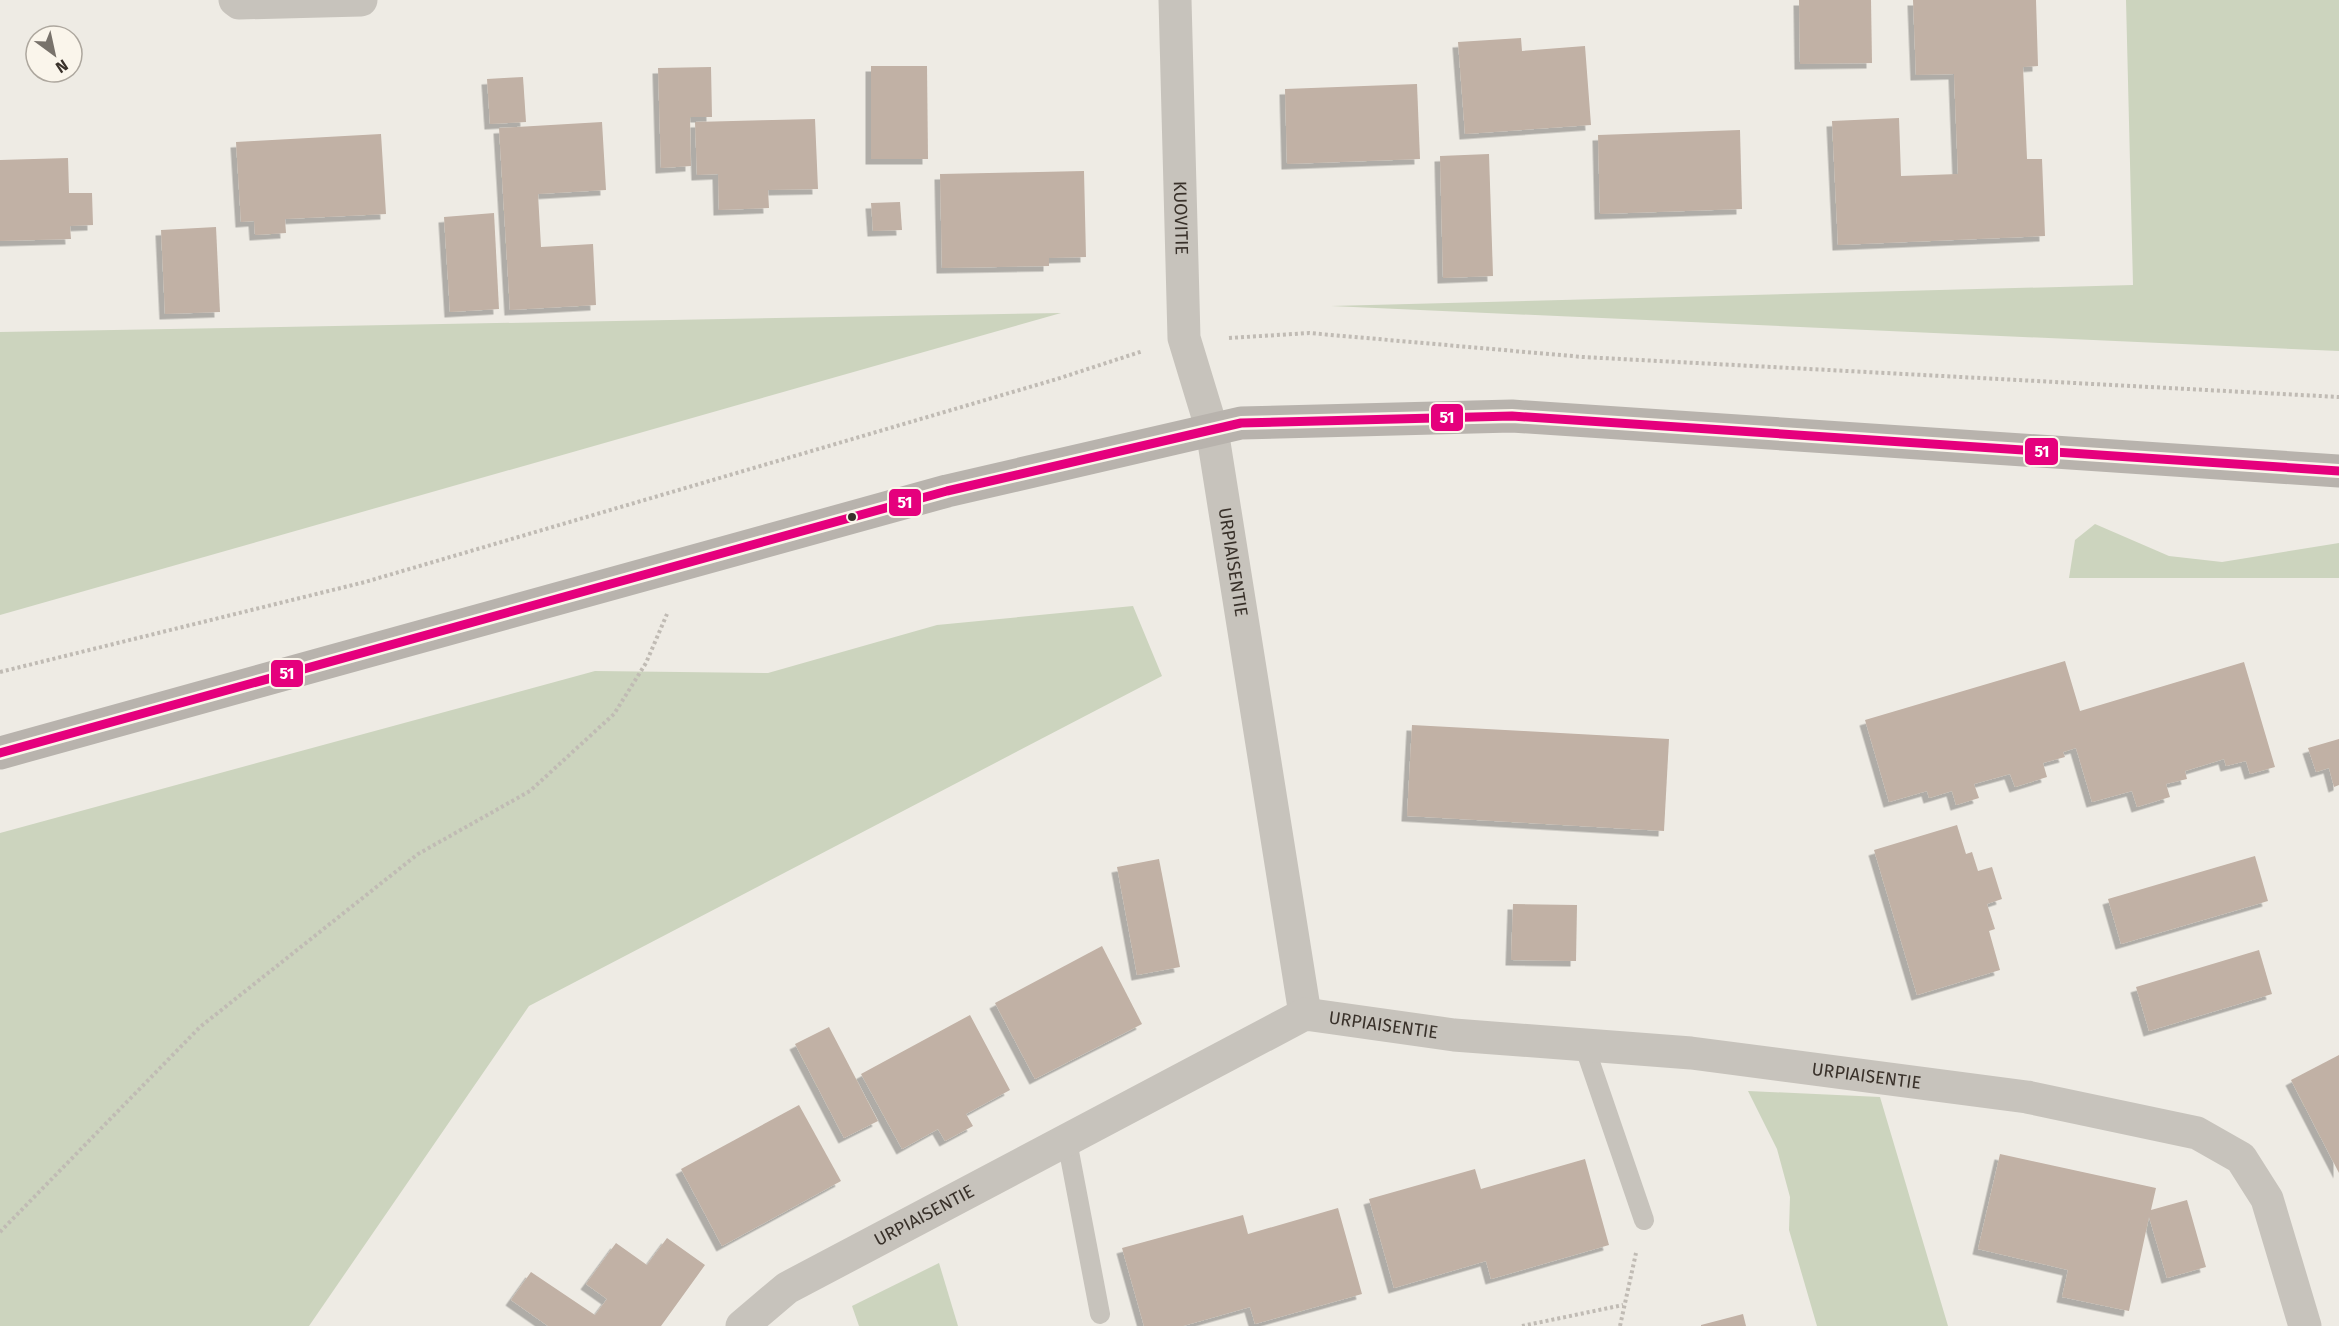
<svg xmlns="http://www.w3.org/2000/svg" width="2339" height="1326" viewBox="0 0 2339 1326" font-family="'Fira Sans',sans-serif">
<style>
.green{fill:#ccd4be}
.building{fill:#c1b1a5;filter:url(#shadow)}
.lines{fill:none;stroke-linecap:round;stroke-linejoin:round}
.path{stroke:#c0bbb4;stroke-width:4;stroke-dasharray:3 3;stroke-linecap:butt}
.lane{stroke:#c7c3bc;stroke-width:20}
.street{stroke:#c7c3bc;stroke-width:33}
.secondary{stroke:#b8b3ad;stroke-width:33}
.bus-1-casing{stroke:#faf5eb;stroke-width:14}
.bus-1{stroke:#e5007d;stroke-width:9}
.bus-dot{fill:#39312a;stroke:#faf5eb;stroke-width:2}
.labels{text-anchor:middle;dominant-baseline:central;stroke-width:4.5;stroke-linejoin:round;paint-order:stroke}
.street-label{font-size:18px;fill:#39312a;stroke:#faf5eb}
.line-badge{stroke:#faf5eb;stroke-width:2}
.badge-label{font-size:16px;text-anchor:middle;font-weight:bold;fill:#fff}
</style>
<defs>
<filter id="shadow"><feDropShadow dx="-5.5" dy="5.5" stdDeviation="0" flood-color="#0004"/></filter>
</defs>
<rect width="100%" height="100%" fill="#eeebe4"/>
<g class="green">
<polygon points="2126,0 2339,0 2339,351 1331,306 2133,285"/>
<polygon points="1061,313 0,615 0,332"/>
<polygon points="2095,524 2169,556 2222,562 2339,543 2339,578 2069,578 2075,540"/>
<polygon points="1133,606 1162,676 529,1006 309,1326 0,1326 0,833 595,671 768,673 937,625"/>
<polygon points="1748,1091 1880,1097 1948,1326 1817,1326 1789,1230 1790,1197 1777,1149"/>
<polygon points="939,1263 958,1326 859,1326 852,1306"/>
</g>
<g class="building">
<polygon points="1799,0 1871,0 1872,63 1800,64"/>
<polygon points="1913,0 2036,0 2038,66 2023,67 2027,159 2042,159 2045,236 1838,245 1832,121 1899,118 1901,176 1958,174 1954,74 1916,75"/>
<polygon points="1521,38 1522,51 1585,46 1591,125 1465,134 1458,42"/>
<polygon points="871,66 927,66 928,159 871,159"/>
<polygon points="711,67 712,117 690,117 691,166 661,168 658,68"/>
<polygon points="523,77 526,122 490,124 487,79"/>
<polygon points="1417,84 1420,159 1287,164 1285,89"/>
<polygon points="815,119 818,189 768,190 769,208 719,210 718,174 697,175 695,122"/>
<polygon points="602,122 606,190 538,194 541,247 593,244 596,305 510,310 499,128"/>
<polygon points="1740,130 1742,209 1600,214 1598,135"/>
<polygon points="381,134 386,214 285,219 286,233 255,235 254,221 241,222 236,142"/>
<polygon points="1489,154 1493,276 1443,278 1440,156"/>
<polygon points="68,158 69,193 92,193 93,225 70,226 71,239 0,241 0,160"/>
<polygon points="1084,171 1086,257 1049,258 1049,266 942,268 940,174"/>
<polygon points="900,202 902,230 873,231 871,203"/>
<polygon points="494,213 499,309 450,312 444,217"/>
<polygon points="216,227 220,312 165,314 161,230"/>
<polygon points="2065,661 2080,711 2244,662 2275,767 2250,774 2246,761 2226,766 2224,759 2185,771 2187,779 2166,784 2170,797 2137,807 2132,791 2092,802 2076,748 2063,752 2065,757 2043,763 2047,777 2015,787 2010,774 1974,784 1979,798 1956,805 1952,791 1929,798 1927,791 1889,802 1865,720"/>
<polygon points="1412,725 1669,739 1664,831 1407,816"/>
<polygon points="2339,739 2339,785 2334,787 2329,768 2316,772 2308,748"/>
<polygon points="1957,825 1966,854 1972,852 1978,871 1992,867 2002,899 1987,904 1995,929 1989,931 2000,970 1917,995 1874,850"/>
<polygon points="2255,856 2268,901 2121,944 2108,899"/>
<polygon points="1159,859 1180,967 1137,975 1117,867"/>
<polygon points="1513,904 1577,905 1576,961 1511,960"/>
<polygon points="1102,946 1142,1024 1035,1079 995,1003"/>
<polygon points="2259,950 2272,994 2149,1031 2136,987"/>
<polygon points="970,1015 1010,1090 966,1114 973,1126 945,1141 938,1129 902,1149 861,1074"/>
<polygon points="829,1027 878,1121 844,1138 795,1044"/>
<polygon points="2339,1055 2339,1173 2291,1080"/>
<polygon points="799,1105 841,1181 722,1246 681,1169"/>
<polygon points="2000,1154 2156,1188 2151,1210 2187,1200 2206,1267 2167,1278 2149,1217 2129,1311 2062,1297 2068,1270 1978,1249"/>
<polygon points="1585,1159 1609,1245 1491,1279 1486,1261 1394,1288 1369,1199 1475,1169 1481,1189"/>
<polygon points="1338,1208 1362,1294 1255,1324 1250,1307 1183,1326 1144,1326 1122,1248 1243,1215 1248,1234"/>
<polygon points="667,1238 705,1265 661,1326 548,1326 511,1300 531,1272 595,1315 607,1299 586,1284 616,1243 647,1265"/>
<polygon points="1743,1314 1746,1326 1701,1326 1701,1325"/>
</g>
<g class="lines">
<g class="path">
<polyline points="1229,338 1309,333 1583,357 2339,397"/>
<polyline points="0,672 365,582 1057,379 1143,351"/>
<polyline points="0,1232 200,1027 418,854 530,791 614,714 646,663 667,614"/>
<polyline points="1522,1326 1623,1305"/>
<polyline points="1620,1326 1636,1253"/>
</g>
<g class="lane">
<polyline points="1584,1045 1644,1220"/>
<polyline points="1067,1141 1100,1314"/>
</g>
<g class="street">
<polyline points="235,0 239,3 361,0"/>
<path id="s1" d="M1175 0 1184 338 1212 430 1305 1014"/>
<path id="s2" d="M742 1326 787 1288 1305 1014 1454 1035 1691 1053 2027 1097 2197 1133 2241 1158 2267 1199 2305 1326"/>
</g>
<polyline class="secondary" points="0,753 947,491 1241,423 1512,416 2339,471"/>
<g class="bus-1-casing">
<polyline id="bus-1" points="0,753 947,491 1241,423 1512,416 2339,471"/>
</g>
<use href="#bus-1" class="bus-1"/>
</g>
<circle class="bus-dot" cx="852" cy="517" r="5"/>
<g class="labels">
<g class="street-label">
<text stroke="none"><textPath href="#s1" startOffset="218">KUOVITIE</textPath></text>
<text stroke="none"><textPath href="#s1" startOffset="568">URPIAISENTIE</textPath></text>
<text stroke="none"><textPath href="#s2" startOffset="724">URPIAISENTIE</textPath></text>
<text stroke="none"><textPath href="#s2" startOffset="1210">URPIAISENTIE</textPath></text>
<text stroke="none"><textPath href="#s2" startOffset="214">URPIAISENTIE</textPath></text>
</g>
</g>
<g class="line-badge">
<rect x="1430" y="403" width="34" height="29" rx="6" fill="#e5007d"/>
<rect x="2024" y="437" width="35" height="29" rx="6" fill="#e5007d"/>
<rect x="888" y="488" width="34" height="29" rx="6" fill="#e5007d"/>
<rect x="270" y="659" width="34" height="29" rx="6" fill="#e5007d"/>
</g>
<g class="badge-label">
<text x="1447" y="423">51</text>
<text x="2042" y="457">51</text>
<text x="905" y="508">51</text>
<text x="287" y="679">51</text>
</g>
<g transform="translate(54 54) rotate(147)"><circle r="28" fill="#faf5eb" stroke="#ada79e" stroke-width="1.5"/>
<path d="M0-4.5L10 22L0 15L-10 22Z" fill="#78726b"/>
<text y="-9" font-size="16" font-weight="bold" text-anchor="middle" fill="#39312a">N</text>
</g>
</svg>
